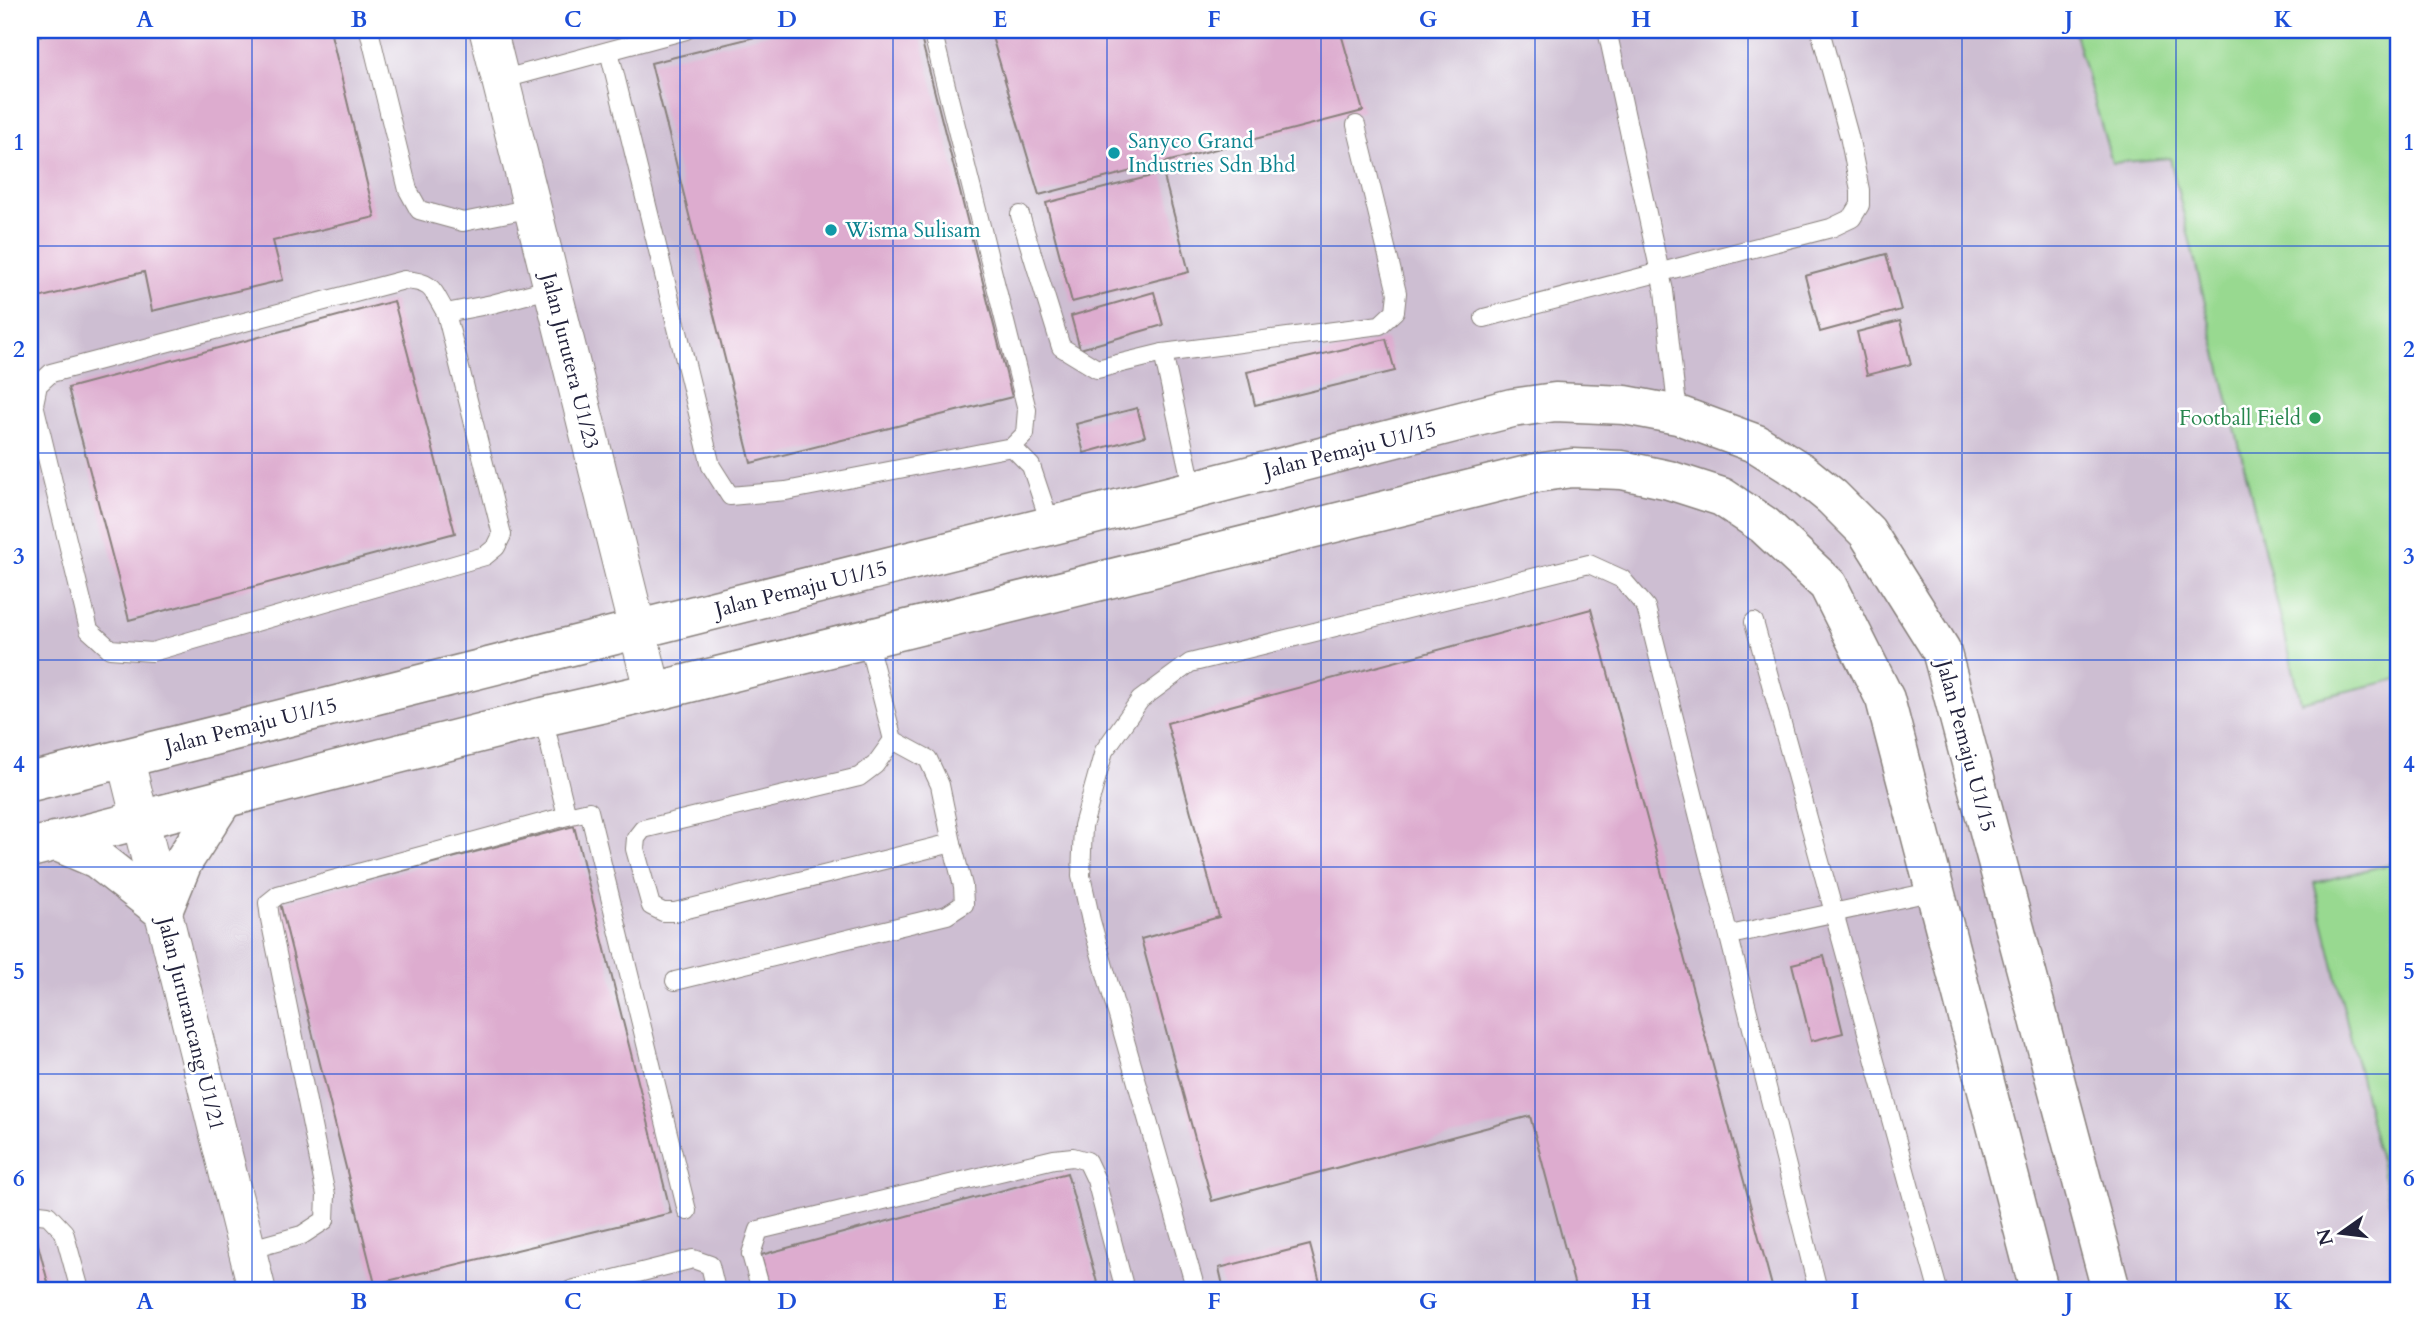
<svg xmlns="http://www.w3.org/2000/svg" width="2428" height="1320" viewBox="0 0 2428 1320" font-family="Cardo,serif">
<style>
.industrial{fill:#cdbed2}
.green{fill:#98d990;stroke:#5d7e66;stroke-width:2}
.building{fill:#ddaccf}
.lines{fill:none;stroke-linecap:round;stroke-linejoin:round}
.lane-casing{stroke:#88807c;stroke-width:20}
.street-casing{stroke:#88807c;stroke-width:39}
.secondary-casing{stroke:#88807c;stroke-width:41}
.lane{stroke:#fff;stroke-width:18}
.street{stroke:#fff;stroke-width:37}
.secondary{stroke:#fff;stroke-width:38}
.grid{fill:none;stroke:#1d4ed8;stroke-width:2;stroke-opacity:0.55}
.culture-dot{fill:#0f9aa8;stroke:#fff;stroke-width:2.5}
.leisure-dot{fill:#2e9e5b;stroke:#fff;stroke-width:2.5}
.labels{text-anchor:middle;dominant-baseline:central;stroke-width:5;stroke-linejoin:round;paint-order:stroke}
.culture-label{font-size:21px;fill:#0d838f;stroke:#fff;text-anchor:start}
.street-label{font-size:21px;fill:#22223b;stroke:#fff}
.leisure-label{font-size:21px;fill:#27864d;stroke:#fff;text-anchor:end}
.neatline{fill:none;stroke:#1d4ed8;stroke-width:2.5}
.grid-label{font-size:23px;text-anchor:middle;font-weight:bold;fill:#1d4ed8}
</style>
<rect width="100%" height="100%" fill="#fff"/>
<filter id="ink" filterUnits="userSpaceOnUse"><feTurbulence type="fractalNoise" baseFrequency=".0143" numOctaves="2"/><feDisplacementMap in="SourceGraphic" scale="14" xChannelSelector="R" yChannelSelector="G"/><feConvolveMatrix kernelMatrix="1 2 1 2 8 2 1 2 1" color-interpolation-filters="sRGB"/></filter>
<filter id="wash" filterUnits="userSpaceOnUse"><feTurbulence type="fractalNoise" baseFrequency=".00686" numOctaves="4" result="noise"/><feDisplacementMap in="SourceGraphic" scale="28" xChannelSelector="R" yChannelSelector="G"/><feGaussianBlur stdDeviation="1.57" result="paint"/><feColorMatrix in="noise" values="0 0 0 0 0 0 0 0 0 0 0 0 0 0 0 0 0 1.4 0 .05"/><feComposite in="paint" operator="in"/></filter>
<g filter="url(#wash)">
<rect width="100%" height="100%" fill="#efddbc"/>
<rect class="industrial" x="30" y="30" width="2368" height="1260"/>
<g class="green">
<polygon points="2074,30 2398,30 2398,679 2301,702 2170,158 2112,163"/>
<polygon points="2398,862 2398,1238 2314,883"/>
</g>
<g id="blocks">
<g class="building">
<polygon points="64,30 330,30 375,217 273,241 283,280 152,311 144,272 30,300 30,38"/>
<polygon points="783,30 919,30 1012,397 751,463 651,63"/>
<polygon points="990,30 1340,30 1363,111 1039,195"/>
<polygon points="1163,173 1189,272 1072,302 1046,203"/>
<polygon points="1886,254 1901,310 1820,332 1805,276"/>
<polygon points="1154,292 1163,325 1080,349 1071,316"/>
<polygon points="394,301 455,533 129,620 68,388"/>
<polygon points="1900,321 1911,364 1867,375 1857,332"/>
<polygon points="1386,339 1395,371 1255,405 1247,372"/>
<polygon points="1137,408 1145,436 1084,453 1076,424"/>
<polygon points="1591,609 1773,1290 1576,1290 1530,1116 1212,1201 1141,939 1219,917 1167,723"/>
<polygon points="574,826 671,1213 375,1284 280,903"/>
<polygon points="1824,956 1843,1033 1811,1041 1792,964"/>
<polygon points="1067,1173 1099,1290 770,1290 761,1255"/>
<polygon points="35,1233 50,1290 30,1290 30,1234"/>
<polygon points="1310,1245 1322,1290 1224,1290 1219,1268"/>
</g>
</g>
</g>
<g filter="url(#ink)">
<use href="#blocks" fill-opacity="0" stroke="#88807c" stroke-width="2"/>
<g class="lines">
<g class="lane-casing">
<g id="lane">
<polyline points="369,30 408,190 419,210 463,222 532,208"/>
<polyline points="1607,30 1664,291 1678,415"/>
<polyline points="609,51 711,466 730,496 786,491 1012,447 1025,434 1027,410 932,30"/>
<polyline points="500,80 686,30"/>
<polyline points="1020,215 1061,347 1097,369 1163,353 1193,490"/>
<path d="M404 280C434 282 432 290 446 313L502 535 496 547 485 556 152 652 110 649 89 630 34 404 38 385 51 373Z"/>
<polyline points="446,313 492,304 552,288"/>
<polyline points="1484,318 1831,228 1852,218 1860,205 1860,190 1849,136 1820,30"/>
<polyline points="1163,353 1380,325 1395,311 1397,293 1356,125"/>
<polyline points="1012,447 1031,466 1051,526"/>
<polyline points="1754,622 1938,1290"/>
<polyline points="867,639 893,740 928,759 940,785 952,843 675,912 663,912 651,906 635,849 636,838 643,829 859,777 875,765 893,740"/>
<polyline points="543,717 567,816 589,811 687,1211"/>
<polyline points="1730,935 1935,891"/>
<polyline points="675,981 947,915 964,904 963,886 952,843"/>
<polyline points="30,1213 48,1215 64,1232 80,1290"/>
<polyline points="247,1250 302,1235 325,1220 326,1195 270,919 268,903 278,895 567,816"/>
<polyline points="571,1290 693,1259 710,1265 716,1290"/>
<polyline points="761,1290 751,1254 759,1230 1054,1159 1073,1157 1087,1161 1096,1180 1125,1290"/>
<polyline points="1196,1290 1091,921 1081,876 1083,826 1104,751 1140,700 1190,663 1589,564 1622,579 1646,607 1818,1290"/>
</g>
</g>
<g class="street-casing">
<g id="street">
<polyline points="488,30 653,692"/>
<polyline points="125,758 257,1290"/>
</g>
</g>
<g class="secondary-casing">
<g id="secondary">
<polyline points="30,782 1193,490 1512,408 1555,402 1625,405 1678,415 1757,444 1800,471 1832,497 1867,532 1941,650 2111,1290"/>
<polyline points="55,841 97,859 163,911 183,862 223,800"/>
<polyline points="30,848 543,717 653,692 1536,473 1572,468 1622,470 1669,480 1722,497 1764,525 1828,585 1885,699 2039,1290"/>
</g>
</g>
<use href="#lane" class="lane"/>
<use href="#street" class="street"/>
<use href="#secondary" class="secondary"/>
</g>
</g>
<path class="grid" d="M252 30V1290M466 30V1290M680 30V1290M893 30V1290M1107 30V1290M1321 30V1290M1535 30V1290M1748 30V1290M1962 30V1290M2176 30V1290M30 246H2398M30 453H2398M30 660H2398M30 867H2398M30 1074H2398"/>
<g class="culture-dot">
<circle cx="1114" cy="153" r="7"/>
<circle cx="831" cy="230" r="7"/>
</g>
<circle class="leisure-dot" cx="2315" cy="418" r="7"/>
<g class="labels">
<g class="culture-label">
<text x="1128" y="141">Sanyco Grand<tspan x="1128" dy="24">Industries Sdn Bhd</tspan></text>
<text x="845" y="230">Wisma Sulisam</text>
</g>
<g class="street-label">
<text transform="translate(570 361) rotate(76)">Jalan Jurutera U1/23</text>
<text transform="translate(1350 450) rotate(-14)">Jalan Pemaju U1/15</text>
<text transform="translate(801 589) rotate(-14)">Jalan Pemaju U1/15</text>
<text transform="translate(251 726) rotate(-14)">Jalan Pemaju U1/15</text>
<text transform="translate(1966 746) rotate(75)">Jalan Pemaju U1/15</text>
<text transform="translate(191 1024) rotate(76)">Jalan Jururancang U1/21</text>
</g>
<g class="leisure-label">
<text x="2301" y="418">Football Field</text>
</g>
</g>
<rect width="2428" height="1320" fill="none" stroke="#fff" stroke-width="77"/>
<g transform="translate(2341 1233) rotate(256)" stroke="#ffffff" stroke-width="5" paint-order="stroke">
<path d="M0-5L12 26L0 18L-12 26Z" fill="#22223b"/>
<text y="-10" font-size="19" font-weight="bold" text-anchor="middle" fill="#22223b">N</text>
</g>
<rect x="38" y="38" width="2352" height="1244" class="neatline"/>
<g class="grid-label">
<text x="145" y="27">A</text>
<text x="359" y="27">B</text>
<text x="573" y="27">C</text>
<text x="787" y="27">D</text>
<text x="1000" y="27">E</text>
<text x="1214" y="27">F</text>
<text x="1428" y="27">G</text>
<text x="1641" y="27">H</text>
<text x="1855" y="27">I</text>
<text x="2069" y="27">J</text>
<text x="2283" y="27">K</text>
<text x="19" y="150">1</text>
<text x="2409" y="150">1</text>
<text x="19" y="357">2</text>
<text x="2409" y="357">2</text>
<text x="19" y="564">3</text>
<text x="2409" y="564">3</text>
<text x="19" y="772">4</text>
<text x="2409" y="772">4</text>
<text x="19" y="979">5</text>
<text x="2409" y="979">5</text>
<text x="19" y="1186">6</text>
<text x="2409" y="1186">6</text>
<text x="145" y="1309">A</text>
<text x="359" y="1309">B</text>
<text x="573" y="1309">C</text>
<text x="787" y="1309">D</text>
<text x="1000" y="1309">E</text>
<text x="1214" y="1309">F</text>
<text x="1428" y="1309">G</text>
<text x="1641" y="1309">H</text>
<text x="1855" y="1309">I</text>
<text x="2069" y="1309">J</text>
<text x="2283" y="1309">K</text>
</g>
</svg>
